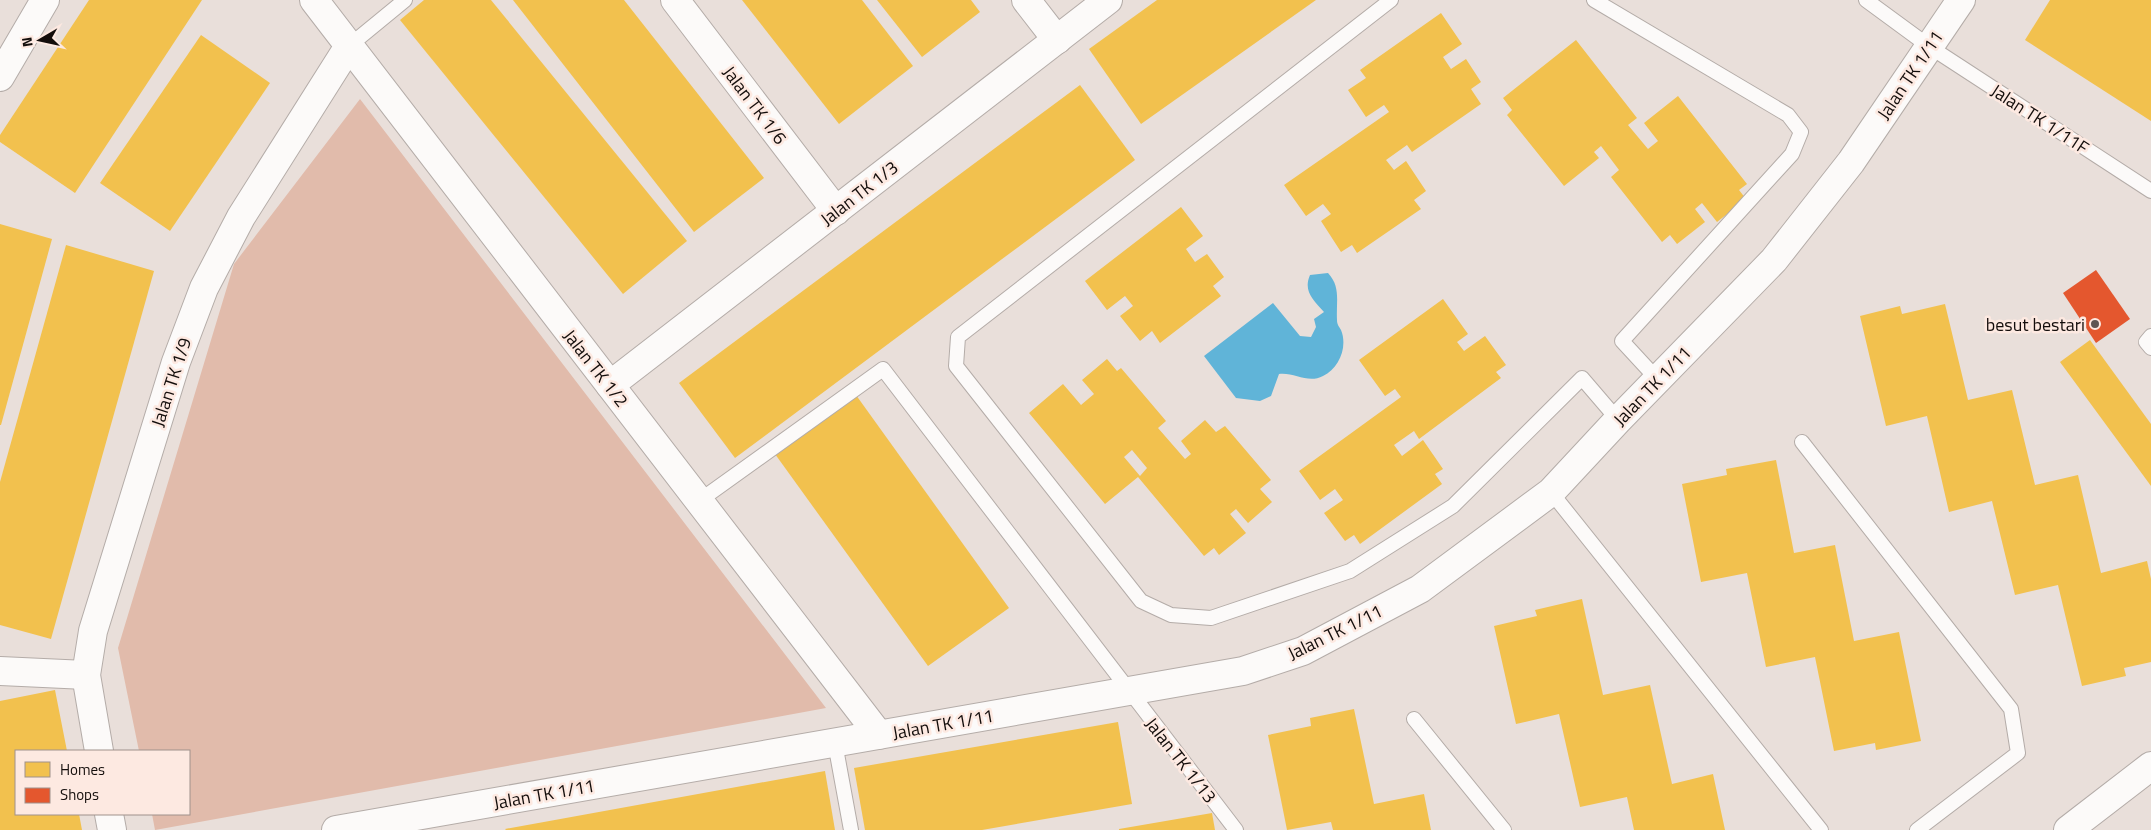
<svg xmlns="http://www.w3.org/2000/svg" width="2151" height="830" viewBox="0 0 2151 830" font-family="'Titillium Web',sans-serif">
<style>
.green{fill:#e1bbab}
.water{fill:#60b4d8}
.homes{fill:#f2c14e;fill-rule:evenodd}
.shops{fill:#e4572e}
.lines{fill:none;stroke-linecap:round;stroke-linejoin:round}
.lane-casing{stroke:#b4aca8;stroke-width:16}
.street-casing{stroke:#b4aca8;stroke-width:30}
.secondary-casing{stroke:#b4aca8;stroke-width:30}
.lane{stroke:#fcfaf9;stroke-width:14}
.street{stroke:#fcfaf9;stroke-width:28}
.secondary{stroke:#fcfaf9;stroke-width:28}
.poi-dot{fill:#5e5653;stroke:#fde9e1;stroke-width:2}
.labels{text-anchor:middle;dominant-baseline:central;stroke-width:5;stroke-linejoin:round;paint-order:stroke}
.street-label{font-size:18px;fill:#130d0b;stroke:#fde9e1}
.poi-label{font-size:18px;fill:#130d0b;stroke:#fde9e1;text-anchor:end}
</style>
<rect width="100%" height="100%" fill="#e9dfda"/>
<polygon class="green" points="360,99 826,708 155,830 152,814 189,814 189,751 139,751 118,648 234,264"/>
<path class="water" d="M1328 273C1341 287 1336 301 1337 320 1337 325 1339 326 1341 330 1348 347 1339 368 1323 376 1308 384 1294 372 1279 374L1271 396 1260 401 1236 398 1204 356 1273 303 1300 336 1311 337 1316 327 1314 319 1324 312C1313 300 1303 291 1310 275Z"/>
<g class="homes">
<polygon points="89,0 202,0 75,193 0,142 0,135"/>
<polygon points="424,0 491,0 687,241 623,294 400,20"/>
<polygon points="513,0 624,0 764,178 694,232"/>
<polygon points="742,0 862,0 913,66 839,124"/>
<polygon points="877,0 971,0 980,12 922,57"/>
<polygon points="1157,0 1316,0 1141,124 1089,49"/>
<polygon points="2050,0 2151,0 2151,121 2025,40"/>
<polygon points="1441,13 1462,44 1443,57 1451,69 1466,59 1481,82 1471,89 1481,104 1412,152 1407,145 1386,160 1394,170 1406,161 1426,191 1414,200 1421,209 1357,253 1352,245 1341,252 1321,221 1331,214 1323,204 1306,216 1284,185 1389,112 1384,105 1366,117 1348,90 1366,78 1360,70"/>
<polygon points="201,35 270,83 170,231 100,183"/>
<polygon points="1576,40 1637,118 1628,125 1648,149 1658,141 1644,123 1678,96 1747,184 1739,190 1746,199 1717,222 1702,203 1695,209 1705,222 1677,244 1670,235 1662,242 1611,177 1619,170 1601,146 1594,152 1599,158 1564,186 1507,115 1512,110 1503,98"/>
<polygon points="1080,85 1135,160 735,458 679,383"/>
<polygon points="1181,207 1203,236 1186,249 1195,262 1207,254 1224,277 1213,286 1221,296 1160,343 1152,331 1140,341 1120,316 1133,306 1125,296 1107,310 1085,281"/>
<polygon points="0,224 52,239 1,425 0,425"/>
<polygon points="66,245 154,271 51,639 0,625 0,482"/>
<polygon points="1443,299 1468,334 1457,342 1464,351 1485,336 1506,365 1496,372 1501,378 1419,439 1414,431 1394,445 1402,456 1423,440 1443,469 1435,474 1442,484 1360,544 1354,535 1345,541 1324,513 1343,500 1335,489 1320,500 1299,471 1401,397 1395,389 1385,396 1359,360"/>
<polygon points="1945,304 1968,400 2012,390 2035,485 2078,475 2101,573 2147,561 2151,579 2151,662 2124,668 2126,676 2082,686 2058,585 2015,595 1992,501 1949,512 1927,416 1886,426 1860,316 1900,306 1902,314"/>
<polygon points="2090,340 2151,424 2151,486 2060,362"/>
<path d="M1107 359 1117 371 1121 368 1166 421 1158 428 1185 459 1191 454 1181 441 1205 420 1216 432 1225 426 1271 480 1260 489 1272 502 1248 523 1236 509 1230 514 1246 533 1219 555 1214 548 1204 556 1138 477 1105 504 1029 413 1063 384 1081 405 1094 394 1082 380ZM1132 450 1147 468 1140 476 1124 457Z"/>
<polygon points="856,395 1009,608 928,666 775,454"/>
<polygon points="1776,460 1794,553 1835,545 1854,641 1899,632 1921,741 1876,750 1875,743 1834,751 1815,657 1766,667 1747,573 1701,582 1682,484 1727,475 1726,469"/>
<polygon points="1582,599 1603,695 1650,685 1672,784 1713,774 1725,830 1634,830 1627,797 1580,807 1559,714 1516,724 1494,626 1537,616 1535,610"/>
<polygon points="55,690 67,751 16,751 16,814 79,814 82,830 0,830 0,701"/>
<polygon points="1354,709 1374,804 1424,794 1431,830 1333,830 1331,822 1287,830 1268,735 1311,726 1310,718"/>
<polygon points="1118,722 1132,804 982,830 865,830 854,768"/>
<polygon points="825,771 835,830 506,830 505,829"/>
<polygon points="1212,813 1215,830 1119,830 1119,829"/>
</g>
<polygon class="shops" points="2096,270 2130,319 2096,343 2063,293"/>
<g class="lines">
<g class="lane-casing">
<g id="lane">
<polyline points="1391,0 958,337 956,366 1141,601 1171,615 1211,618 1350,571 1453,506 1582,378 1618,420"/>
<polyline points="1594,0 1788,115 1801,132 1792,154 1622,341 1658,380"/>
<polyline points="1866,0 1930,47 2151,191"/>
<polyline points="349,46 405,0"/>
<polyline points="2151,336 2146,342 2151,348"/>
<polyline points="1802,442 2011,709 2018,753 1917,830"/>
<polyline points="1551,492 1821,830"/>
<polyline points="699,501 883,369 1236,830"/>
<polyline points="1414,719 1504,830"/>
<polyline points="835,743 851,830"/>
</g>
</g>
<g class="street-casing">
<g id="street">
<polyline points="314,0 879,735"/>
<polyline points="675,0 836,211"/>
<polyline points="1026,0 1057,40"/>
<polyline points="0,77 45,0"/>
<polyline points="610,385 1108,0"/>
<polyline points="0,671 86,675"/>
<polyline points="99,751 86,675 93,631 176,362 204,288 241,217 349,46"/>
<polyline points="109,814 112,830"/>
<polyline points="336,830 1243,671 1303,651 1420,589 1551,492 1618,420 1774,260 1851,162 1961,0"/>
</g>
</g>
<g class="secondary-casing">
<polyline id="secondary" points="2068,830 2151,766"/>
</g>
<use href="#lane" class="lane"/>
<use href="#street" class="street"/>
<use href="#secondary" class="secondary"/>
</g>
<circle class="poi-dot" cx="2095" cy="324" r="5"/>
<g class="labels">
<g class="street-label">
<text transform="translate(1910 75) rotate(-56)">Jalan TK 1/11</text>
<text transform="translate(755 105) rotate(53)">Jalan TK 1/6</text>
<text transform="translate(2040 119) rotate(33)">Jalan TK 1/11F</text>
<text transform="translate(859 193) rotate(-38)">Jalan TK 1/3</text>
<text transform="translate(596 368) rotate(52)">Jalan TK 1/2</text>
<text transform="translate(171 382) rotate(-72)">Jalan TK 1/9</text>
<text transform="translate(1652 386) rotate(-46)">Jalan TK 1/11</text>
<text transform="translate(1335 632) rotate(-26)">Jalan TK 1/11</text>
<text transform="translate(943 724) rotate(-10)">Jalan TK 1/11</text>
<text transform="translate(1181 760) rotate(52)">Jalan TK 1/13</text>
<text transform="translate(544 794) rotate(-10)">Jalan TK 1/11</text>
</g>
<g class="poi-label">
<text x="2085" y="324">besut bestari</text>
</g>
</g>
<rect x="15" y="750" width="175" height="65" fill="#fde9e1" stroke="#9f918b"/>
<rect x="25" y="762" width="25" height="15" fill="#f2c14e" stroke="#9f918b"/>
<text x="60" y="775" font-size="15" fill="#130d0b">Homes</text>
<rect x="25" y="788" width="25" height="15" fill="#e4572e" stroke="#9f918b"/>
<text x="60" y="800" font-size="15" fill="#130d0b">Shops</text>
<g transform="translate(40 40) rotate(261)" stroke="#fde9e1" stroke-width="4" paint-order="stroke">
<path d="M0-4L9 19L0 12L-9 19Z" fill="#130d0b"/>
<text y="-8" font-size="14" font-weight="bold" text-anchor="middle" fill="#130d0b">N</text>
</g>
</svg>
